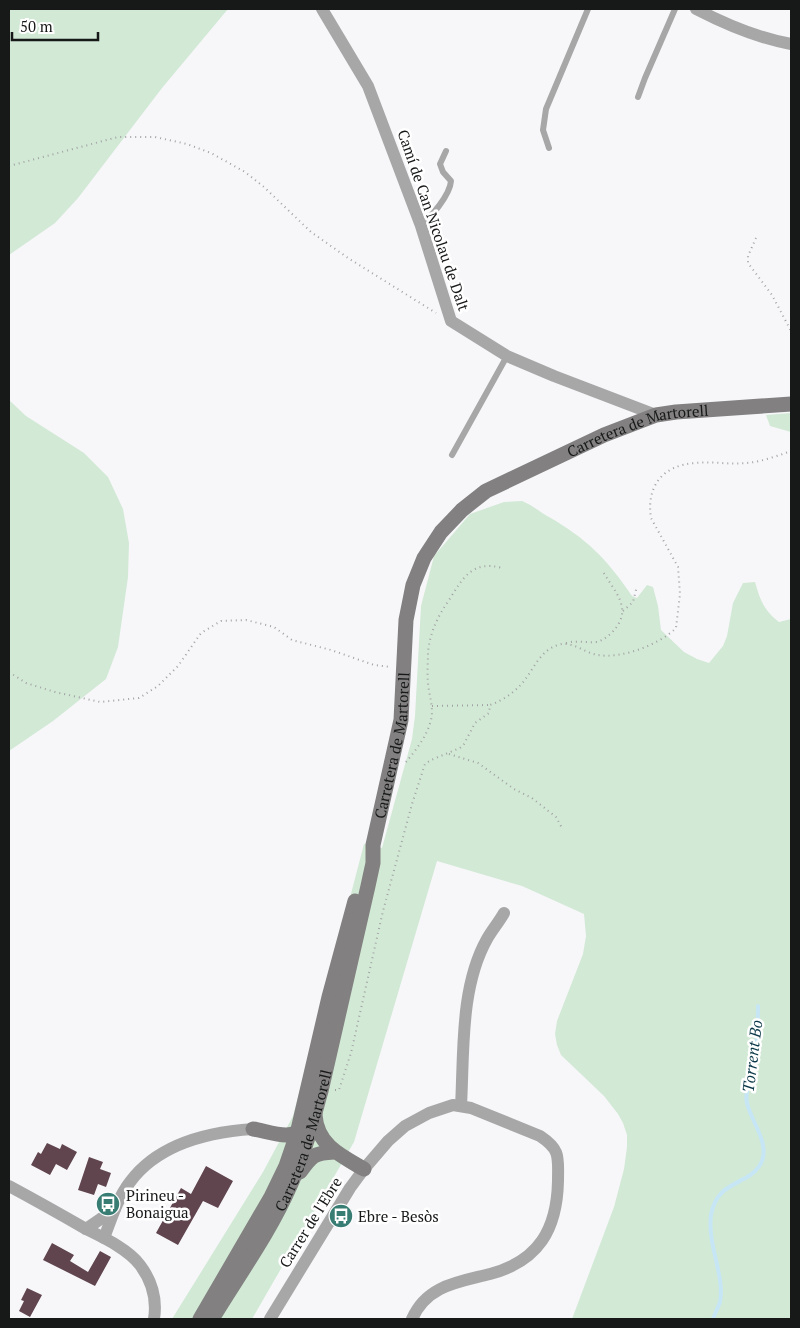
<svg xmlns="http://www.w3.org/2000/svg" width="800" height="1328" viewBox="0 0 800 1328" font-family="'PT Serif',serif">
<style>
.green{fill:#d2e9d5}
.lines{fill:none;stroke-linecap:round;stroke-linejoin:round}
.stream{stroke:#c6e6f5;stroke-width:4}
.building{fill:#60454e}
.path{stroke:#a2a2a4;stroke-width:2;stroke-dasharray:1 4;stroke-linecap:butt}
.service{stroke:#a8a7a8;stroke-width:6}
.minor{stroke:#a8a7a8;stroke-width:12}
.secondary{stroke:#828081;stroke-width:15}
.labels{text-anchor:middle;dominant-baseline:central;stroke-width:5;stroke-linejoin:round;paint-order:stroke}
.street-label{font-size:15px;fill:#171818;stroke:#fff}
.poi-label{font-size:15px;fill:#171818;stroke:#fff;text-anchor:start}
.water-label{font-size:16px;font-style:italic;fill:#0b3849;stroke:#fff}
</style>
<rect width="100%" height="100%" fill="#f7f7fa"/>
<g class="green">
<polygon points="9,9 228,9 162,88 78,198 55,223 9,255"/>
<polygon points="9,400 26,416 84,453 108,477 123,509 129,543 128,577 118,647 106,679 53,721 9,751"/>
<polygon points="791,413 791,432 770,426 766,415"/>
<path d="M522 501C532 505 540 512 549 517 587 539 607 559 632 596L637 598 647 585 653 587 658 606 661 630 684 652 697 659 709 663 723 646 727 636 733 603 743 583 755 582C760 600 764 610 779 622L791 619V1319H572L614 1207 624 1169 627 1147V1135L623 1123 618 1114 604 1096 561 1055 557 1045 555 1034 557 1021 583 954 586 936 584 914 522 886 437 861 354 1142 252 1319H172L263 1172 293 1116 364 844 382 848 412 739 415 716 421 606 434 556 470 514 504 502Z"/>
</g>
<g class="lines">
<path class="stream" d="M713 1319C715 1314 718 1307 720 1302 725 1276 707 1244 711 1215 717 1180 747 1186 760 1165 772 1145 751 1122 747 1103 744 1091 752 1075 754 1062 757 1044 758 1024 758 1006"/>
</g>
<g class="building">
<polygon points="47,1143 60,1149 62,1144 77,1152 67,1170 56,1164 50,1175 31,1165 38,1152 41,1154"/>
<polygon points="89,1157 103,1162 100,1169 111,1173 106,1187 98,1184 94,1195 78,1190"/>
<polygon points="206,1166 233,1181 218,1208 203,1201 178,1245 156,1233 181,1188 191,1194"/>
<polygon points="52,1243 74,1255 70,1261 88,1272 100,1251 111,1257 95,1286 43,1260"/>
<polygon points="27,1288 42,1295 30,1317 19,1311 24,1301 21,1300"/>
</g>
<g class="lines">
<g class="path">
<polyline points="9,166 118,137 155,137 187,144 211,153 245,172 264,187 311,232 348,258 436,313"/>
<polyline points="756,238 748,256 748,263 772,295 791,331"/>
<polyline points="623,611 633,602 637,586"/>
<path d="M566 643C576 640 586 643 597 642 604 640 611 634 615 629 633 607 613 590 602 570"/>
<polyline points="9,672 26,683 55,692 100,702 139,698 158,686 178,666 201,633 221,621 246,620 274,627 292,640 331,650 374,665 391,667"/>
<polyline points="432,706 490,705"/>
<polyline points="449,754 478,763 514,789 532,798 556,817 562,828"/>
<path d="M406 762C416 750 427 736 431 720 434 707 429 696 428 683 427 673 428 662 428 652 430 632 438 616 449 600 463 578 472 560 502 568"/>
<path d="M335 1090H339L351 1053 383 911 412 804 425 764 431 760 460 748 464 744 475 723 489 713 490 705C504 700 515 692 524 681 534 668 541 650 558 645 572 640 584 653 598 655 621 659 659 645 676 628L680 594 678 567 651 518C646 486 663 465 695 463 712 461 729 465 746 463 761 462 777 456 791 451"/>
</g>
<g class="service">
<polyline points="638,97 645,78 675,9"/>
<polyline points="549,148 543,130 546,109 588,9"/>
<path d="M421 226C431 217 450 195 451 181L443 172 440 164 446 151"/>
<polyline points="452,455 507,356"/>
</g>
<g class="minor">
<polyline points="322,9 368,86 421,226 451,321 507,356 554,376 656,415"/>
<path d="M696 9C727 25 757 38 791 44"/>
<path d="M461 1106C464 1052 460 987 487 939 492 930 499 922 504 913"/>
<path d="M9 1186C35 1200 60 1214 86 1229 104 1238 128 1249 140 1265 152 1281 157 1300 154 1319"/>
<polyline points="86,1229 115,1209"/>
<path d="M104 1238C111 1220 117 1199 130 1182 158 1144 208 1132 253 1129"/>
<path d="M270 1319 350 1188 364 1169 388 1141 405 1126 429 1113 453 1105 471 1108 540 1136C561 1150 558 1157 558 1181 557 1229 539 1261 490 1274 459 1282 427 1285 412 1319"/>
</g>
<g class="secondary">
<path d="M315 1115C317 1145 341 1156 364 1169"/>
<path d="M253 1129C268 1131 292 1142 303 1128"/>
<path d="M300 1172C312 1155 314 1153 334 1152"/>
<polyline points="200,1319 271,1197 286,1166 297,1134 329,997 355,901"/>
<path id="s1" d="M212 1319C238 1276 270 1232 290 1186 304 1156 312 1123 321 1091L368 886 373 863V845L401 720 406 620 413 585 424 558 441 532 462 510 486 491 604 435 656 415 676 412 791 404"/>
</g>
</g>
<defs>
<g id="bus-disc" transform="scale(1.25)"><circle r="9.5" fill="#387d73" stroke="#fff"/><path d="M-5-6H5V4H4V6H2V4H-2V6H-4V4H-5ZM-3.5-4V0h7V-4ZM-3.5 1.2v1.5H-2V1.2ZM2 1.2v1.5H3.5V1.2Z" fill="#fff"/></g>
</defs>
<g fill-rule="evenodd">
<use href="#bus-disc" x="108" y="1204"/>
<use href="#bus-disc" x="341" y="1216"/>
</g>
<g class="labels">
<g class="street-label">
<text transform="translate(434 220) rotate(71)">Camí de Can Nicolau de Dalt</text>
<text stroke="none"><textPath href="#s1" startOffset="1056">Carretera de Martorell</textPath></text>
<text stroke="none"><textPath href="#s1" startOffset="608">Carretera de Martorell</textPath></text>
<text stroke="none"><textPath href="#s1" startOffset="202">Carretera de Martorell</textPath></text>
<text transform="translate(310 1222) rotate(-58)">Carrer de l'Ebre</text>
</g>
<g class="poi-label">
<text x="126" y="1195">Pirineu -<tspan x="126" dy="17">Bonaigua</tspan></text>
<text x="358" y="1216">Ebre - Besòs</text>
</g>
<g class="water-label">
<text transform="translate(752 1056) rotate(-83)">Torrent Bo</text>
</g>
</g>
<rect width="800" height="1328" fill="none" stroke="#171818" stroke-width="20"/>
<path d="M12 32v8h86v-8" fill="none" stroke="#171818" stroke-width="2.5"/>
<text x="20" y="32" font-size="15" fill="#171818" stroke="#ffffff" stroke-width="4" paint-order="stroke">50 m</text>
</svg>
